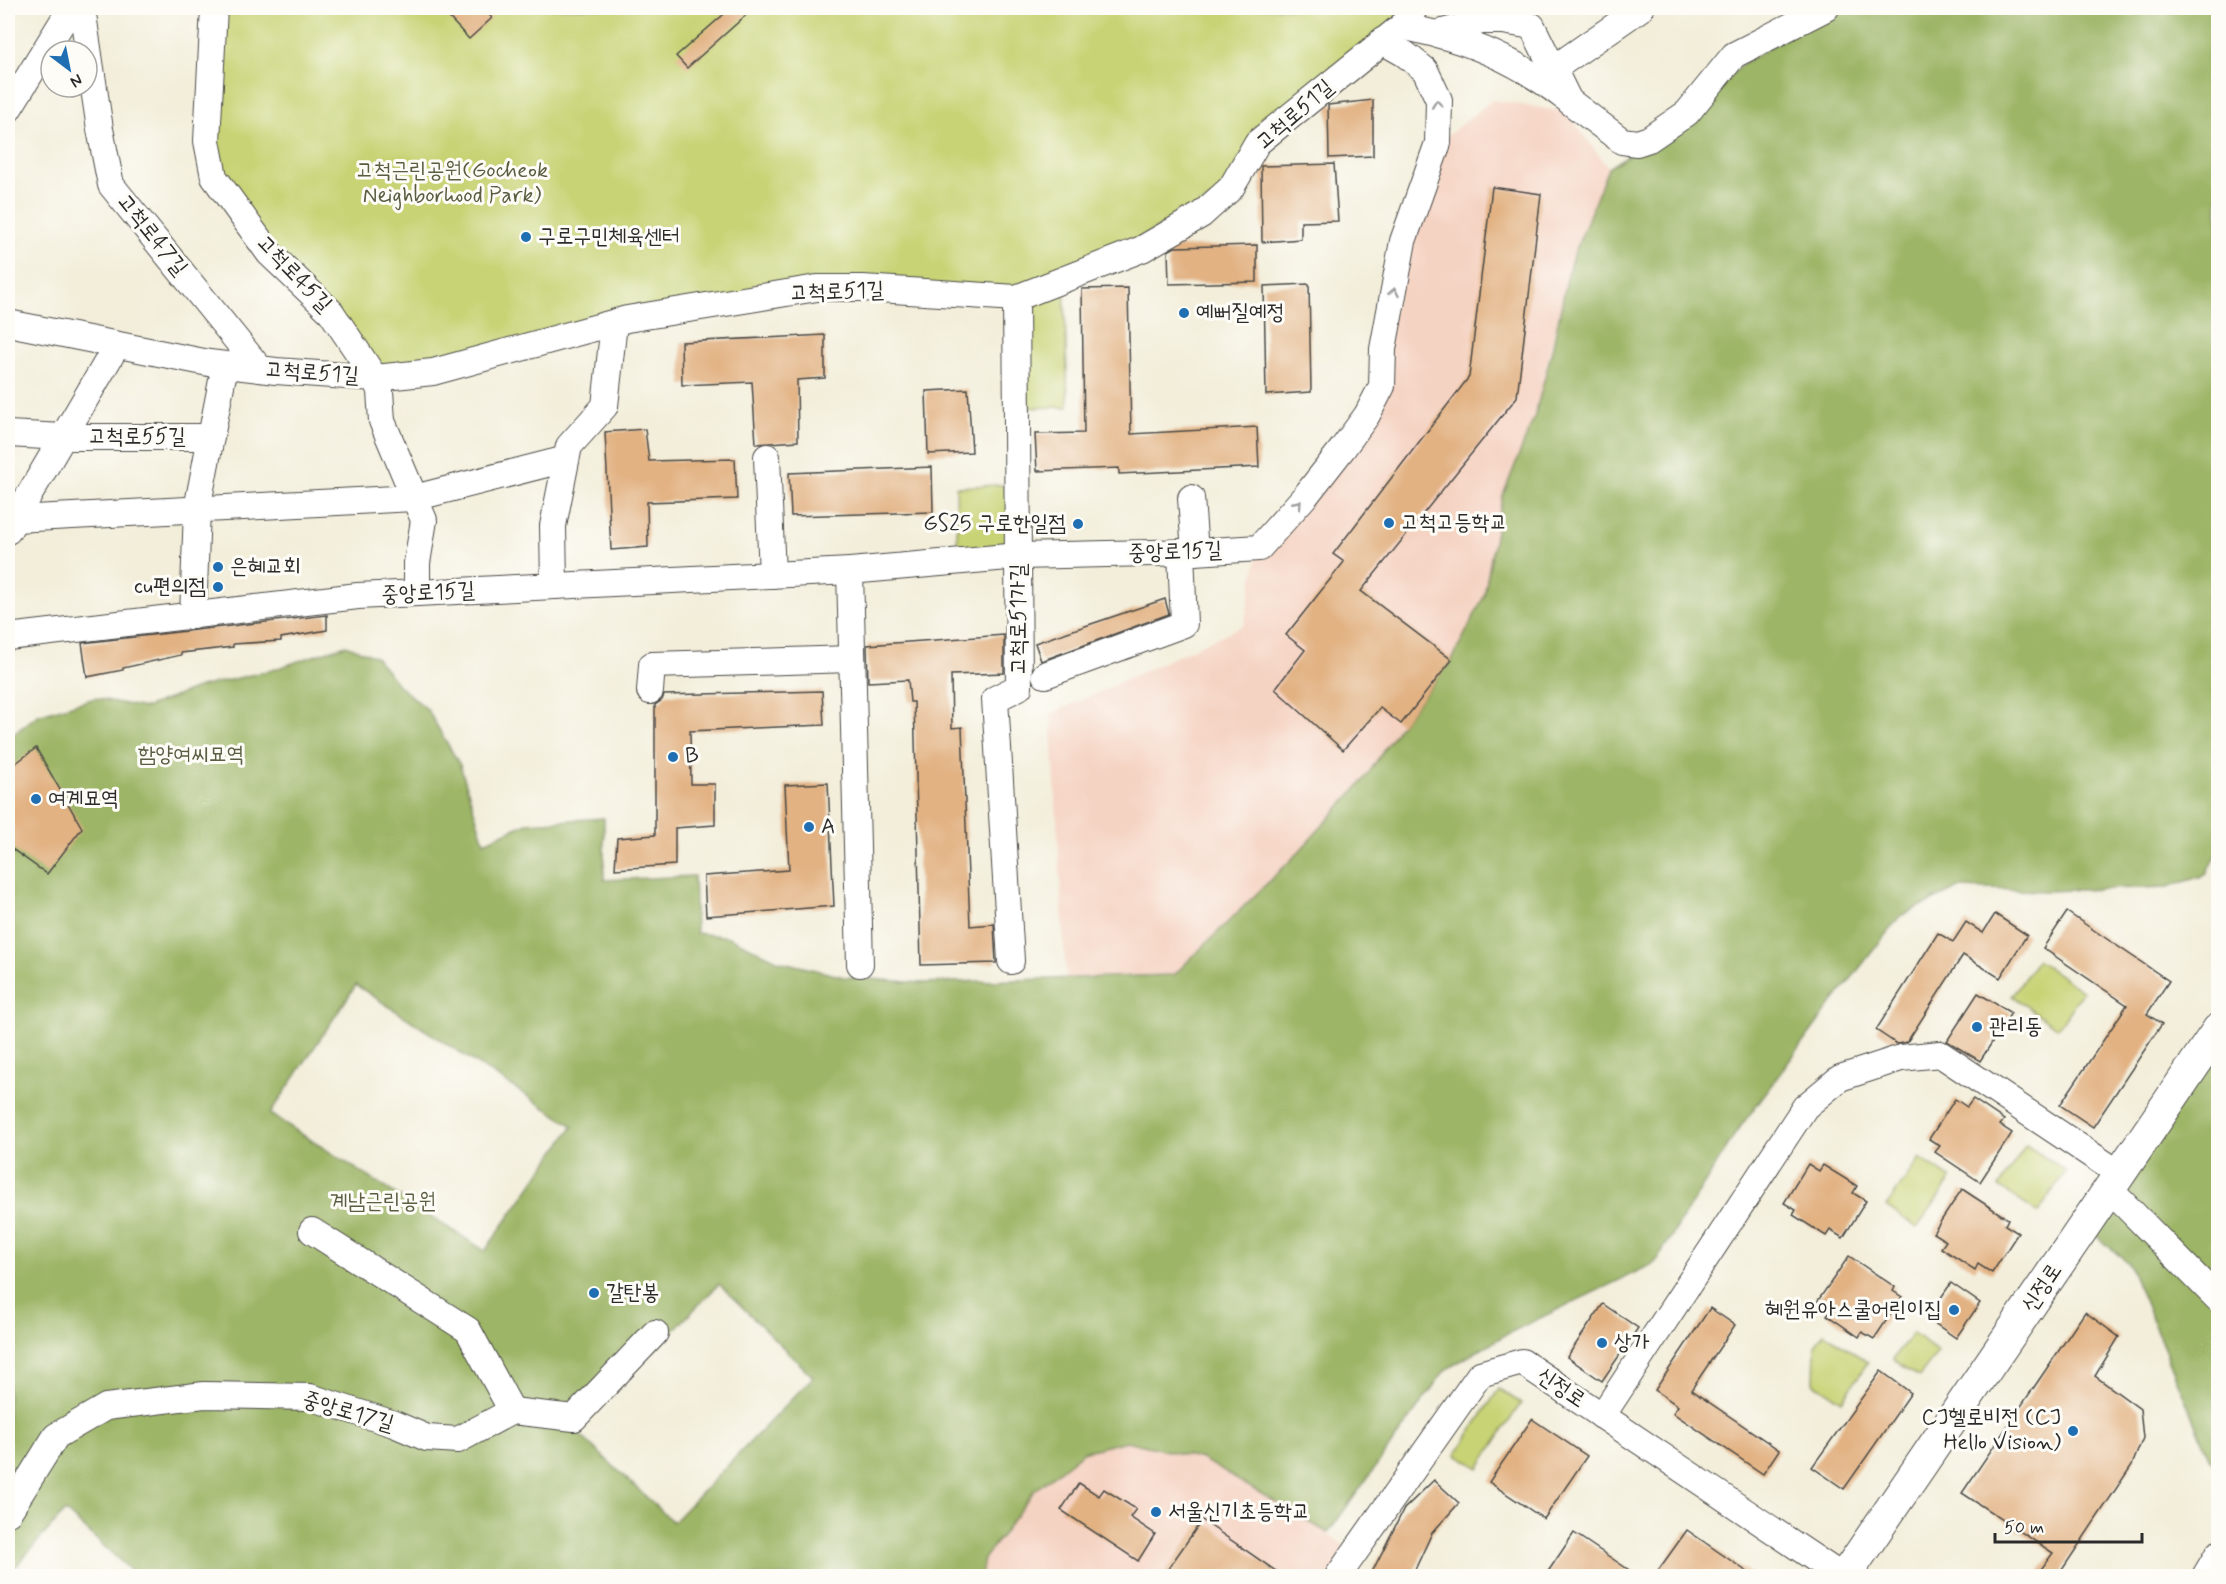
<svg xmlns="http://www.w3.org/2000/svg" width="2226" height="1584" viewBox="0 0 2226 1584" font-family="Mynerve,'Poor Story',sans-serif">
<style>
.built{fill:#f5d3c2}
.green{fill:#c7d375;stroke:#797f50;stroke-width:1.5}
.forest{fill:#9db566;stroke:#647048;stroke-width:1.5;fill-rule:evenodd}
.building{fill:#e2b283}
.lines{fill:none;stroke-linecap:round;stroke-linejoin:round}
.minor-casing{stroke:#494845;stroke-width:28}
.major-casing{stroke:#494845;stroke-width:34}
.minor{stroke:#fff;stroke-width:26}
.major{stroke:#fff;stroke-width:32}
.oneway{stroke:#a0a0a0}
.poi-dot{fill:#1f6fb2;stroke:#fdfcf7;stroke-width:2}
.labels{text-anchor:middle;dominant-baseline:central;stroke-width:6;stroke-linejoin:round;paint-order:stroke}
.street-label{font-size:22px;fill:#2b2b2b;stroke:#fdfcf7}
.park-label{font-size:22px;fill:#5a5d41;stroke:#fdfcf7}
.poi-label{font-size:22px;fill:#2b2b2b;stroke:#fdfcf7;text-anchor:start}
</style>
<rect width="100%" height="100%" fill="#fdfcf7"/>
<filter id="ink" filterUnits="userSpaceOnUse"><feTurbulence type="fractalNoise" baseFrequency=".0167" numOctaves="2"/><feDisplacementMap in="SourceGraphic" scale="12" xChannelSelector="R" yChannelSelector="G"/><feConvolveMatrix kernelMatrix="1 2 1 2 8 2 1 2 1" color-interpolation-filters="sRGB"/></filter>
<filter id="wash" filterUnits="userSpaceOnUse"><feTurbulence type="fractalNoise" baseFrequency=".008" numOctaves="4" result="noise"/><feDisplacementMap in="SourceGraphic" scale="24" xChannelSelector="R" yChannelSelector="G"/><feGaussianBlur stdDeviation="1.35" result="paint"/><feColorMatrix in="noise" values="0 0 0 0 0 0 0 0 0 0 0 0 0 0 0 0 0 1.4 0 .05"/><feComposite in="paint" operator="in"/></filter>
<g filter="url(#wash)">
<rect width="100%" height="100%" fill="#f3eeda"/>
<g class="built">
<polygon points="1492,100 1567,112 1608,168 1570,265 1535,415 1502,498 1484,596 1452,660 1401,724 1364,780 1294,857 1174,975 1066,979 1051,714 1244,625 1259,548 1367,415 1438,143"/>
<polygon points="1126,1441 1202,1459 1328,1533 1354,1553 1338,1576 981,1576 984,1560 1034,1491 1083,1452"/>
</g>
<g class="green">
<polygon points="214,8 1415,8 1325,89 1231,188 1064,280 1068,407 1017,408 1016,298 863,288 375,378 269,253 207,141"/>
<polygon points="1018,484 1019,556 958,561 956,487"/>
<polygon points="2037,960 2083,991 2058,1028 2012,996"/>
<polygon points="2026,1145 2066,1171 2038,1213 1999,1187"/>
<polygon points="1920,1158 1951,1179 1917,1228 1886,1206"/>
<polygon points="1824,1333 1868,1362 1842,1401 1814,1383 1815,1345"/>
<polygon points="1912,1333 1938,1352 1919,1377 1893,1359"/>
<polygon points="1499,1389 1521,1403 1479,1468 1456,1454"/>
</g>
<g class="forest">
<path d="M1836 8H2218V849L2206 875 2167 887 2046 891 1959 888 1900 916 1833 1002 1735 1134 1655 1263 1505 1335 1445 1370 1328 1533 1202 1459 1126 1441 1083 1452 1034 1491 984 1559 981 1576H137L65 1511 8 1575V738L38 715 95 698 145 708 200 687 272 670 346 645 376 657 399 686 427 709 460 765 484 842 527 823 604 818V880L694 876 696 933 729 937 779 961 844 977 921 983 1174 975 1294 857 1364 780 1401 724 1452 660 1484 596 1502 498 1535 415 1552 350 1570 265 1608 168 1703 106 1742 64ZM356 985 573 1126 485 1251 270 1114ZM719 1284 813 1377 673 1522 576 1431Z"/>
<polygon points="2218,1030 2218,1467 2211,1462 2129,1264 2085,1226"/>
</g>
<g id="blocks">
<g class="building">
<polygon points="440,8 483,8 492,18 469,39"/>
<polygon points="731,8 754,8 687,68 676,56"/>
<polygon points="1373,100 1373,156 1329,158 1328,105"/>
<polygon points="1334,164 1338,221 1301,222 1301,239 1262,242 1261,166"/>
<polygon points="1492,187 1541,194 1517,397 1361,591 1452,660 1401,724 1380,708 1343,750 1275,689 1305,650 1286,635 1344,562 1333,554 1469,377"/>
<polygon points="1257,245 1257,282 1169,284 1168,251 1175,247"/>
<polygon points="1309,284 1311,392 1266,395 1264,286"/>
<polygon points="1128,288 1131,434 1257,427 1259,467 1119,474 1119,468 1037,471 1035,434 1084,433 1082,289"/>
<polygon points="825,335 825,378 797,380 798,441 756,444 752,382 682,385 681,342"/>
<polygon points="968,389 972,452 928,454 926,391"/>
<polygon points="645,429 649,461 735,459 737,499 647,502 648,547 611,550 605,432"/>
<polygon points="932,467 933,512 791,516 789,473"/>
<polygon points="1165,599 1169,614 1041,661 1035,643"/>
<polygon points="327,615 327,630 281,638 281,641 233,644 233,647 181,653 181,655 123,668 123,670 87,677 82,643"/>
<polygon points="1004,635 1004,673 951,675 952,728 962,727 970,926 994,924 996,963 921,965 914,702 910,702 908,680 868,682 867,645"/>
<polygon points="822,691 824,725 690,731 691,784 715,784 715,825 675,828 675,865 615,869 617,838 655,835 655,705 662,700 664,695"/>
<polygon points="36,748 82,828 47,874 8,846 8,769"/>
<polygon points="828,783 834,906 706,916 704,876 789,870 785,785"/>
<polygon points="2067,912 2169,981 2147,1014 2162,1024 2093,1127 2060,1105 2127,1005 2043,948"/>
<polygon points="1995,914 2027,935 2000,978 1963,955 1907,1042 1897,1044 1876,1030 1938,933 1953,942 1966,922 1983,933"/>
<polygon points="1978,993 2011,1013 1980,1061 1947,1041"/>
<polygon points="1955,1099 1967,1107 1973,1099 2004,1120 2000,1125 2012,1133 1980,1182 1935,1152 1940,1146 1929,1139"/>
<polygon points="1808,1164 1819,1171 1823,1165 1857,1186 1853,1193 1866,1201 1843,1238 1830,1230 1826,1236 1793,1215 1796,1210 1784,1203"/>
<polygon points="1962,1189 2008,1219 2005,1225 2018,1233 1992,1273 1978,1264 1975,1270 1941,1248 1946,1241 1933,1233"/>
<polygon points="1849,1256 1895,1287 1893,1291 1902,1297 1874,1339 1862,1332 1859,1337 1827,1315 1830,1311 1817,1302"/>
<polygon points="1951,1283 1980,1303 1956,1338 1927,1318"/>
<polygon points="1603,1304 1638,1328 1602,1381 1567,1357"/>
<polygon points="1710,1308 1735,1325 1691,1390 1779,1450 1763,1474 1673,1413 1678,1406 1655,1390"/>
<polygon points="2085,1312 2119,1337 2095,1376 2140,1409 2143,1438 2132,1465 2058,1576 2036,1576 2053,1553 1962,1493"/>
<polygon points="1881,1371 1911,1393 1844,1489 1812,1467"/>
<polygon points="1532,1419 1587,1456 1544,1519 1489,1482"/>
<polygon points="1434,1480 1459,1503 1432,1533 1412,1576 1370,1576 1404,1509"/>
<polygon points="1079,1483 1099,1496 1104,1489 1136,1509 1130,1517 1155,1534 1138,1561 1061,1510"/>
<polygon points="1202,1520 1283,1576 1163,1576"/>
<polygon points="1687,1530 1753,1576 1654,1576"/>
<polygon points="1574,1533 1638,1576 1545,1576"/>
</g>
</g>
</g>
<g filter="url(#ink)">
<use href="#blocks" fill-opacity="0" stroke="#494845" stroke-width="1.5"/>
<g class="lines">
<g class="minor-casing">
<g id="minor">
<polyline points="82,8 100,129 111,185 260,369"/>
<polyline points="214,8 207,141 214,177 269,253 331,312 375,378 380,391 382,421 424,520 417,563 417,593"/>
<polyline points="1402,26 1436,34 1482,21 1503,21 1532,26 1569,101 1622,141 1637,143 1649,139 1687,113 1734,55 1826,8"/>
<path d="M1436 34C1483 46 1526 67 1564 97"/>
<polyline points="1553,69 1641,8"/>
<polyline points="8,110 71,8"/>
<polyline points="8,323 209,363 276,371 375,378 433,372 627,319 817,288 863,288 1016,298 1142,249 1201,215 1231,188 1257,143 1402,26 1415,8"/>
<polyline points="8,434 63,437 211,437"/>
<polyline points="767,457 772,575"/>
<polyline points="1191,498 1195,552"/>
<polyline points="15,519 414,498 566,459"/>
<polyline points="8,531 117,345"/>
<polyline points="850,571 860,964"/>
<polyline points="554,586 553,526 569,446 605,406 614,323"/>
<polyline points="193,616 197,509 225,365"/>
<polyline points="8,637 358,596 850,571 1019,556 1195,552 1259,548 1307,494 1343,448 1367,415 1382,386 1383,349 1403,241 1438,143 1439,100 1425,70 1405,54 1382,41"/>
<polyline points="1045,675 1184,624 1181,552"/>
<polyline points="650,691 652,665 852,659"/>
<polyline points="1011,961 995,699 1019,687 1016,298"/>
<polyline points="2110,1190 2218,1299"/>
<polyline points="312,1231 468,1330 512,1411"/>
<polyline points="1602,1416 1805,1107 1840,1078 1901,1058 1940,1054 2120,1174"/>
<polyline points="8,1513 56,1436 106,1407 204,1395 310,1397 394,1424 427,1438 458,1440 512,1411 574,1418 655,1333"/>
<polyline points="1338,1576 1480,1374 1522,1362 1841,1576"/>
<polyline points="2205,1576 2218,1554"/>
</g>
</g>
<g class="major-casing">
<polyline id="major" points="1845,1576 2218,1030"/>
</g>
<use href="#minor" class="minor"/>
<use href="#major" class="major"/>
</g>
<defs><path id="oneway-chevron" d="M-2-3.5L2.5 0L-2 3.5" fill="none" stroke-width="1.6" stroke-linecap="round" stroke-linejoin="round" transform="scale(1.5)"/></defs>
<g class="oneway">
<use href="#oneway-chevron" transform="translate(1437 104) rotate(-97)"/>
<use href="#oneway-chevron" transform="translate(1394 292) rotate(-79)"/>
<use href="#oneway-chevron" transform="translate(1298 504) rotate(-48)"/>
</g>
</g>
<g class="poi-dot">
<circle cx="526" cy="237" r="6"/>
<circle cx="1184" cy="313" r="6"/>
<circle cx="1389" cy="523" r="6"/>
<circle cx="1078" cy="524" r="6"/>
<circle cx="218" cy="567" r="6"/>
<circle cx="218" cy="587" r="6"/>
<circle cx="673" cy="757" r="6"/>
<circle cx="36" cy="799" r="6"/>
<circle cx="809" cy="827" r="6"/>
<circle cx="1977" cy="1027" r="6"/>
<circle cx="594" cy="1293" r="6"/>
<circle cx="1954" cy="1310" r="6"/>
<circle cx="1602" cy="1343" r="6"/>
<circle cx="2073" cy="1431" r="6"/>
<circle cx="1156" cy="1512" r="6"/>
</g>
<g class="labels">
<g class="street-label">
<text transform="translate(1295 115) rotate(-41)">고척로51길</text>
<text transform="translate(152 235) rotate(51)">고척로47길</text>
<text transform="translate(294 274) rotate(46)">고척로45길</text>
<text transform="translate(837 292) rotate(-2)">고척로51길</text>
<text transform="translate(312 373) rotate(4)">고척로51길</text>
<text x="137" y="437">고척로55길</text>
<text transform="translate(1175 552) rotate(-2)">중앙로15길</text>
<text transform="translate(428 593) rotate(-3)">중앙로15길</text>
<text transform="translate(1019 619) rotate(-90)">고척로51가길</text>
<text transform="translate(2042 1288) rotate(-56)">신정로</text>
<text transform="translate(1561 1388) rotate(34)">신정로</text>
<text transform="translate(348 1412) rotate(16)">중앙로17길</text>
</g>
<g class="park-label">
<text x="452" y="171">고척근린공원(Gocheok<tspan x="452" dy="25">Neighborhood Park)</tspan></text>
<text x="191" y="755">함양여씨묘역</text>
<text x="383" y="1202">계남근린공원</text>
</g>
<g class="poi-label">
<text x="538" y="237">구로구민체육센터</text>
<text x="1196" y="313">예뻐질예정</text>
<text x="1401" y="523">고척고등학교</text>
<text x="1066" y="524" text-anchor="end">GS25 구로한일점</text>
<text x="230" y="567">은혜교회</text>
<text x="206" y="587" text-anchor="end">cu편의점</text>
<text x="685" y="757">B</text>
<text x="48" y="799">여계묘역</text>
<text x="821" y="827">A</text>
<text x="1989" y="1027">관리동</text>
<text x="606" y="1293">갈탄봉</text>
<text x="1942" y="1310" text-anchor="end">혜원유아스쿨어린이집</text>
<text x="1614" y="1343">상가</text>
<text x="2061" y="1418" text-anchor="end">CJ헬로비전 (CJ<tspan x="2061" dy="25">Hello Vision)</tspan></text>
<text x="1168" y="1512">서울신기초등학교</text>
</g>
</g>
<rect width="2226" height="1584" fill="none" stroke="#fdfcf7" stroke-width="30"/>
<g transform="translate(69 69) rotate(148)"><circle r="28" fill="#fdfcf7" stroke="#a9a8a5" stroke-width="1.5"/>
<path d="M0-4.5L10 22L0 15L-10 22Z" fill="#1f6fb2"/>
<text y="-9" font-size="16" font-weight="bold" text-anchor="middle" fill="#2b2b2b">N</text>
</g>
<path d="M1995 1533v9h147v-9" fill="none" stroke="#2b2b2b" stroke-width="3"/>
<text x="2004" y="1533" font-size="18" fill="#2b2b2b" stroke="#fdfcf7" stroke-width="4.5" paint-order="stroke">50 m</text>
</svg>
